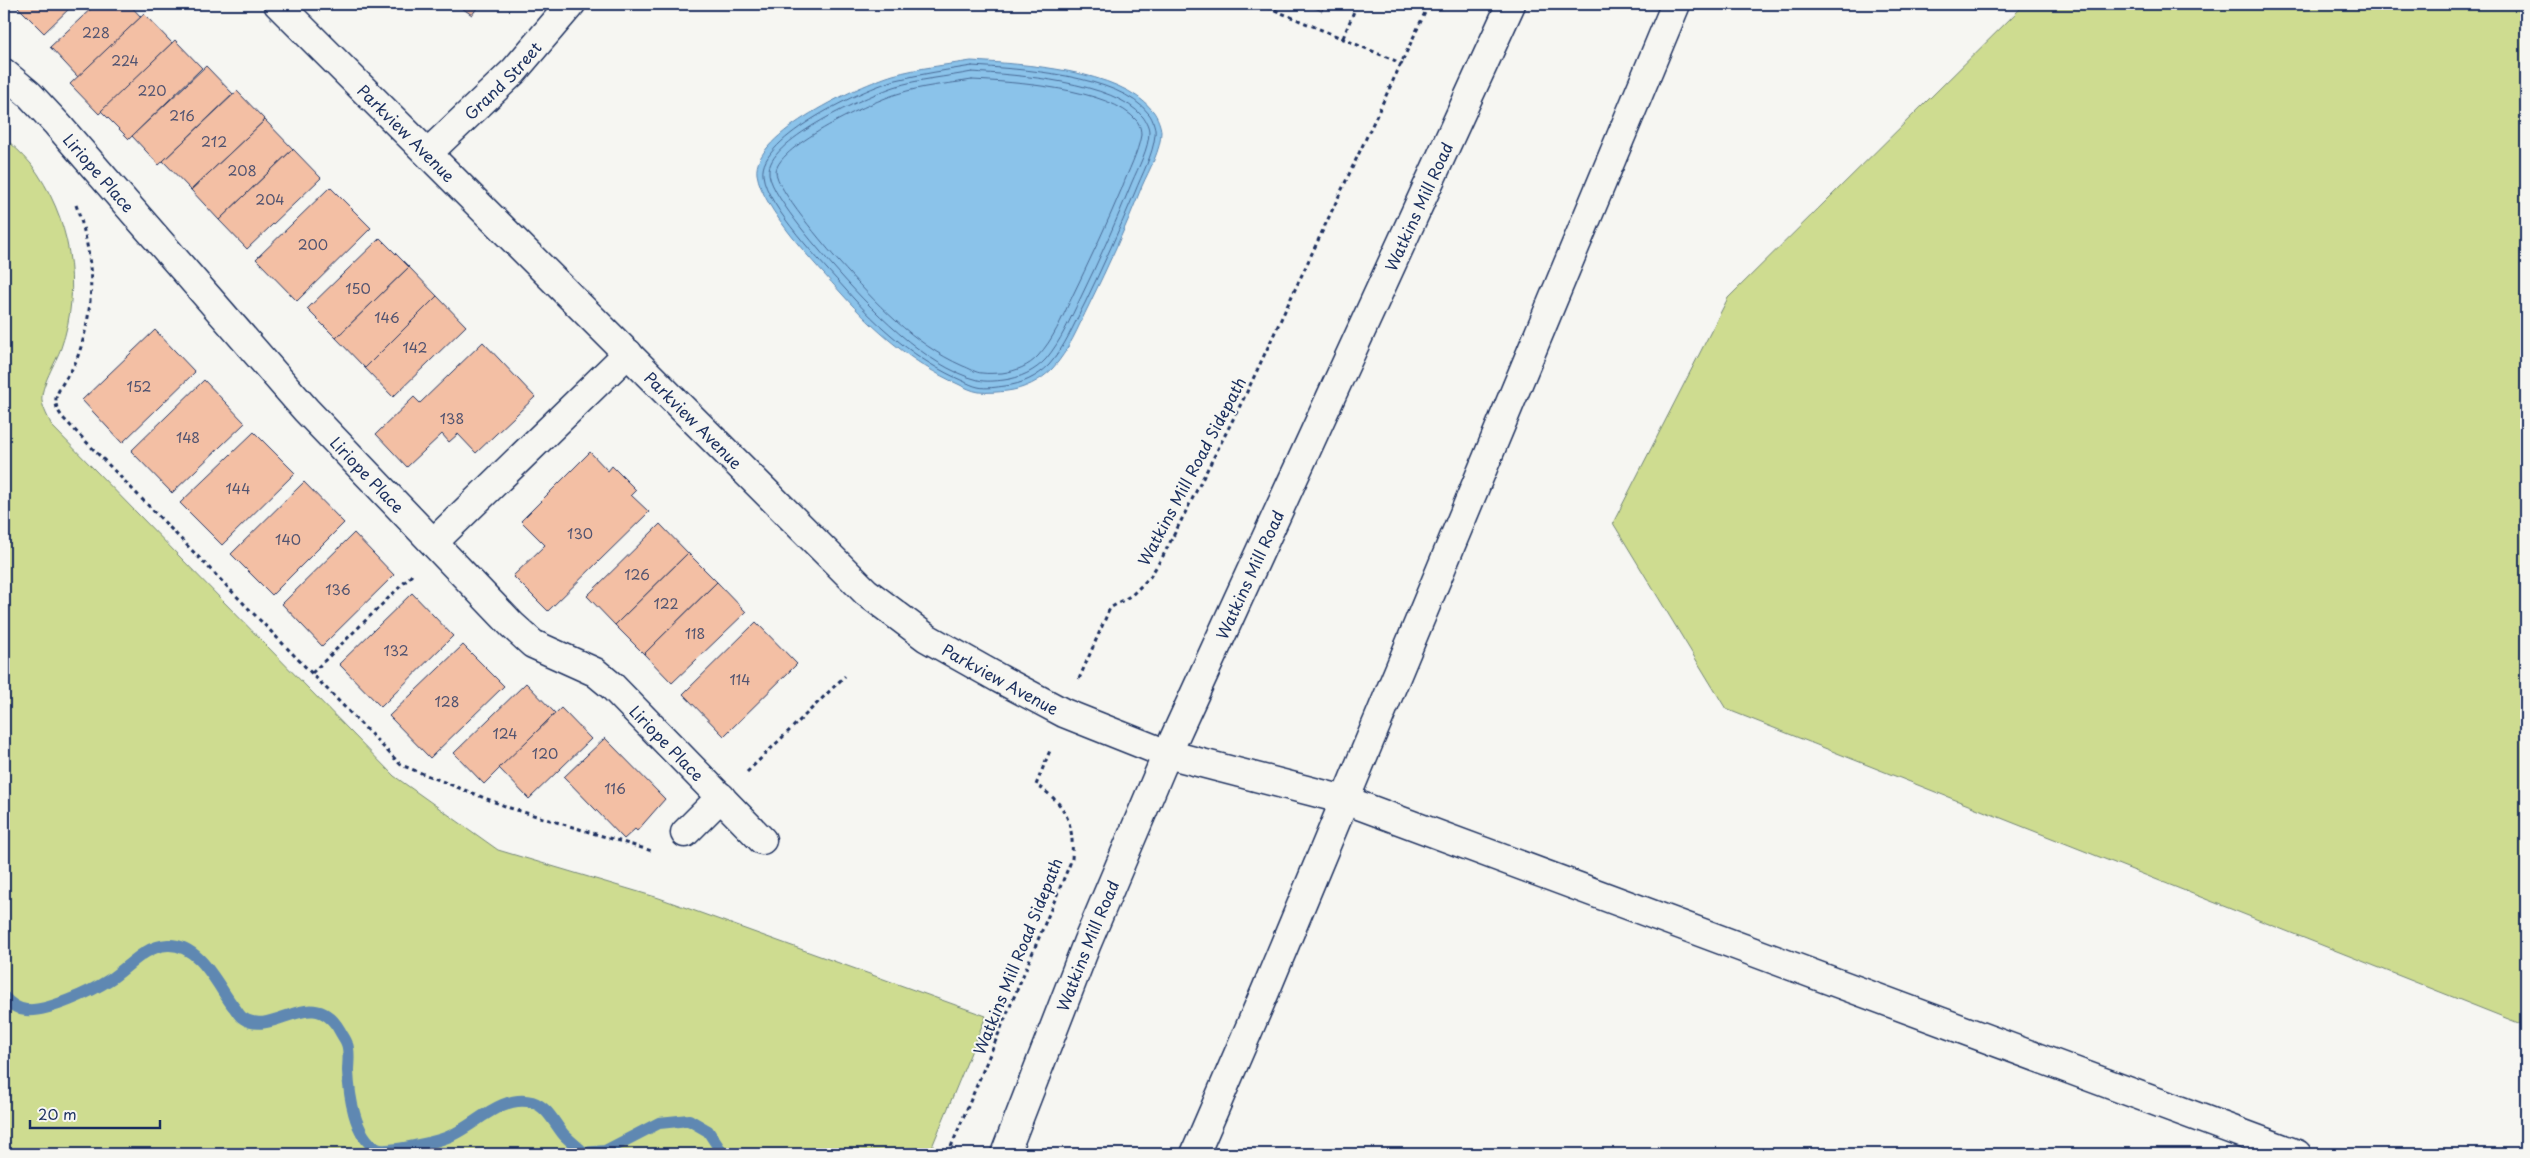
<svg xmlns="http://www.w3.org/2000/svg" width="2530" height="1158" viewBox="0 0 2530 1158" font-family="'Playpen Sans',sans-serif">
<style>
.green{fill:#cedc90;stroke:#748677}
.water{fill:#8bc3ea;stroke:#5e88b2}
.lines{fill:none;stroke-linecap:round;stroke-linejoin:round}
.shore{stroke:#486a96;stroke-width:1}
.stream{stroke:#5e88b2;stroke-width:12}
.building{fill:#f3bfa4;stroke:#1b2f5e}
.minor-casing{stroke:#1b2f5e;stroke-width:31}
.major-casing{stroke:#1b2f5e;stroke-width:31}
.highway-casing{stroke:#1b2f5e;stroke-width:31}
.path{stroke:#1b2f5e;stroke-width:3;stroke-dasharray:4 4;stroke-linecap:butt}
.minor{stroke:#f6f6f2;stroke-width:28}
.major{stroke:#f6f6f2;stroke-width:28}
.highway{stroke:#f6f6f2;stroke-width:28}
.labels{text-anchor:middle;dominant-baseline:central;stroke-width:4;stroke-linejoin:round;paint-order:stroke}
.number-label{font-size:14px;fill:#515370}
.street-label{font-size:16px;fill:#1b2f5e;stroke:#f6f6f2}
</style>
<rect width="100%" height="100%" fill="#f6f6f2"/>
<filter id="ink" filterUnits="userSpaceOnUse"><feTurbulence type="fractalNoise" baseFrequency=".02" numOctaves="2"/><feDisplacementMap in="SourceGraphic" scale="10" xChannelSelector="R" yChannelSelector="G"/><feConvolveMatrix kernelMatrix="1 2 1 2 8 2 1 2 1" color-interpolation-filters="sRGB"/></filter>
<g filter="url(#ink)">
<g class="green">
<polygon points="2025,4 2526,4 2526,1026 1726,709 1613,523 1728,298"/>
<path d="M4 137C13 146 23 154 31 164 70 216 83 286 61 348 56 362 40 387 42 401 43 409 49 419 52 426L394 776 498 850 659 898 986 1016 929 1154H4Z"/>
</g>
<path class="water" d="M971 61C1022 64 1120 69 1153 111 1157 116 1161 126 1161 132 1161 150 1149 170 1142 186 1126 227 1108 266 1089 305 1078 327 1069 351 1052 369 1040 381 1024 389 1007 391 999 392 987 393 979 392 972 391 964 387 958 384 913 364 874 330 842 294 818 267 762 209 757 174 752 134 860 85 893 75 918 68 946 65 971 61Z"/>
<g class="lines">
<g class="shore">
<path d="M972 66C1019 69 1119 74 1149 114 1153 119 1156 129 1155 135 1153 155 1142 174 1135 192 1119 230 1103 266 1085 303 1074 324 1065 347 1049 365 1037 377 1022 384 1005 386 997 387 986 389 978 387 973 386 967 383 963 381 917 361 878 327 846 290 824 265 766 206 763 175 758 138 865 88 896 80 921 74 947 70 972 66Z"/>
<path d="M972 72C1016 75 1114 81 1143 117 1146 121 1149 127 1149 132 1149 148 1138 168 1132 182 1116 222 1099 260 1080 299 1070 319 1061 341 1046 359 1035 371 1020 378 1004 380 996 381 985 382 978 380 925 367 868 306 833 266 819 250 766 190 769 170 772 138 865 97 894 87 918 79 947 77 972 72Z"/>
<path d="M972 80C1013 82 1110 88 1137 121 1140 125 1141 130 1141 135 1138 153 1128 171 1122 188 1106 226 1089 262 1071 299 1062 318 1053 340 1038 356 1029 366 1016 371 1002 373 996 373 988 374 982 373 976 373 969 368 963 366 913 344 875 302 839 262 827 248 775 188 776 171 779 145 873 101 897 94 921 86 948 84 972 80Z"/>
</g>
<path class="stream" d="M4 997C10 1004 17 1009 26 1010 48 1012 92 991 109 980 129 967 144 946 168 945 200 944 217 985 233 1006 236 1009 239 1016 243 1018 273 1039 313 982 340 1031 342 1035 346 1040 347 1044 350 1052 348 1063 348 1071 349 1094 354 1136 377 1149 386 1154 441 1141 452 1135 476 1124 503 1094 532 1102 548 1107 554 1123 564 1135 570 1141 578 1147 584 1153L605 1151 659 1123 689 1120 708 1131 723 1154"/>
</g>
<g class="building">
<polygon points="15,4 74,4 44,33"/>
<polygon points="96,4 129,4 141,17 78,77 50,47"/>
<polygon points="456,4 480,4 472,15"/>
<polygon points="1305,4 1325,4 1322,11"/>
<polygon points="144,14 172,43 99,114 70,84"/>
<polygon points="175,40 202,68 129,139 101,111"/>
<polygon points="206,66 233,94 159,165 132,136"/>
<polygon points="237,91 265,120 191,190 163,161"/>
<polygon points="265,120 293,149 219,220 191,190"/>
<polygon points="293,149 321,178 247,249 219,220"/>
<polygon points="330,187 371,228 297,301 256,259"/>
<polygon points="380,238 409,267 336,338 307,309"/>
<polygon points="409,267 437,296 365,368 336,338"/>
<polygon points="437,296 466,326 393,397 365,368"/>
<polygon points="155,330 195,372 122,443 82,400"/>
<polygon points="483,342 535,397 476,453 458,434 449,442 442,434 407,467 376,434 414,397 420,403"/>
<polygon points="204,380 245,423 172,493 131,451"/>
<polygon points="254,432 295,473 222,545 180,503"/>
<polygon points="590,452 608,471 612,466 636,490 631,495 649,512 548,611 513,576 545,545 521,521"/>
<polygon points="304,482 344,523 272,595 231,554"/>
<polygon points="660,524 688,553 615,625 587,596"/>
<polygon points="354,533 394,575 322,646 282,604"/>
<polygon points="688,553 717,582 644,654 615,625"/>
<polygon points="717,582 746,612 672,683 644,654"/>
<polygon points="412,593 453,636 381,707 339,664"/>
<polygon points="756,622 797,664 724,736 683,694"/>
<polygon points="463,645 504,686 430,758 389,716"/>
<polygon points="526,683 555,713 484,784 454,753"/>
<polygon points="561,708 591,739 529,799 499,768"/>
<polygon points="605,738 665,799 637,831 635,829 624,839 564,777"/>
</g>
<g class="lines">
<g class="minor-casing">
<g id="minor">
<path id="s1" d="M278 4 866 592 927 638 1000 679 1064 713 1167 754"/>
<path id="s2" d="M4 73 29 94 57 124 306 410 512 625 533 644 595 672 612 686 762 840"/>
<path id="s3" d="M428 153 514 71 571 4"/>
<polyline points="434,542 628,353"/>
<polyline points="685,833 721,797"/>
</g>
</g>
<g class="major-casing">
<g id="major">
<polyline points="1167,754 1345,800"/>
<path id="s4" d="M1005 1154 1087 943 1167 754 1511 4"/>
<polyline points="1195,1154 1265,992 1676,4"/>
</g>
</g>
<g class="highway-casing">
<polyline id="highway" points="1345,800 2297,1154"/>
</g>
<g class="path">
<polyline points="1260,4 1403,64"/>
<polyline points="1343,38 1357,4"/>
<path d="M76 205C88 238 94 274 89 310 87 327 82 346 76 361 71 373 59 386 56 398 55 407 59 413 64 419L401 765 510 808 652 851"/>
<polyline points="312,673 413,574"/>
<polyline points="1079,679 1110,608 1132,595 1150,577 1163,556 1245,396 1429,4"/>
<polyline points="747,772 845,676"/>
<path d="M948 1154 1072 859C1074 824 1067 804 1036 785L1051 748"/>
</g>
<use href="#minor" class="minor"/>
<use href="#major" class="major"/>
<use href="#highway" class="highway"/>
</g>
</g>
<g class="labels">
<g class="number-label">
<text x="96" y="32">228</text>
<text x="125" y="60">224</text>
<text x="152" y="90">220</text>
<text x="182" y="115">216</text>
<text x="214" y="141">212</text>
<text x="242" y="170">208</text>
<text x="270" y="199">204</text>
<text x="313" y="244">200</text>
<text x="358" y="288">150</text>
<text x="387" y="317">146</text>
<text x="415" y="347">142</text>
<text x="139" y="386">152</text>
<text x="452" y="418">138</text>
<text x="188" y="437">148</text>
<text x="238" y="488">144</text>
<text x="580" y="533">130</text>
<text x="288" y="539">140</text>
<text x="637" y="574">126</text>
<text x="338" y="589">136</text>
<text x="666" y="603">122</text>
<text x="695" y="633">118</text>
<text x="396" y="650">132</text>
<text x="740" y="679">114</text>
<text x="447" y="701">128</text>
<text x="505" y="733">124</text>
<text x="545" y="753">120</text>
<text x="615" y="788">116</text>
</g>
<g class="street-label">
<text stroke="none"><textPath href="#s3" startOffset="104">Grand Street</textPath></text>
<text stroke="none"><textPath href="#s1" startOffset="182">Parkview Avenue</textPath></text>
<text stroke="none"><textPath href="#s2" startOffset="138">Liriope Place</textPath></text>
<text stroke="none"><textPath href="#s4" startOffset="1034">Watkins Mill Road</textPath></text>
<text stroke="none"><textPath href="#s1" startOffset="588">Parkview Avenue</textPath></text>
<text transform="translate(1191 471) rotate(-62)">Watkins Mill Road Sidepath</text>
<text stroke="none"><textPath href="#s2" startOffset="542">Liriope Place</textPath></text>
<text stroke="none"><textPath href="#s4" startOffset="629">Watkins Mill Road</textPath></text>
<text stroke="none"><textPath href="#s1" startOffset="992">Parkview Avenue</textPath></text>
<text stroke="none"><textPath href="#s2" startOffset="948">Liriope Place</textPath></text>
<text stroke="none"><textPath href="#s4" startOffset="224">Watkins Mill Road</textPath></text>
<text transform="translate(1017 956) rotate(-68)">Watkins Mill Road Sidepath</text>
</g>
</g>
<rect width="2530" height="1158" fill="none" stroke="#f6f6f2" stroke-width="20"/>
<rect x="10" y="10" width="2510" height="1138" fill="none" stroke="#1b2f5e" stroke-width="2" filter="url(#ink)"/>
<path d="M30 1120v8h130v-8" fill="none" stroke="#1b2f5e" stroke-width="2.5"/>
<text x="38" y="1120" font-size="15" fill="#1b2f5e" stroke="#f6f6f2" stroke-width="4" paint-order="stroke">20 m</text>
</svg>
